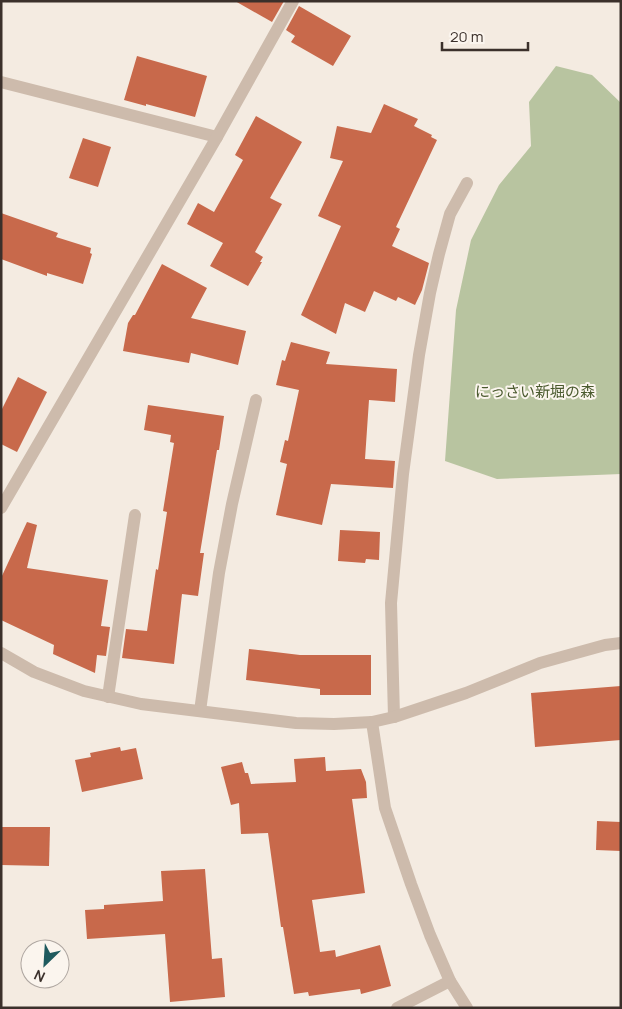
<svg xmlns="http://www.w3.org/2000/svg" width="622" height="1009" viewBox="0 0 622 1009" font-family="Manrope,'Noto Sans JP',sans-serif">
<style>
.green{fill:#b8c4a0}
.building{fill:#c8694b}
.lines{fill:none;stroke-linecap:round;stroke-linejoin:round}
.service{stroke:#cdbbac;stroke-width:12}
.minor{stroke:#cdbbac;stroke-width:12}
.tertiary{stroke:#cdbbac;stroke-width:12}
.labels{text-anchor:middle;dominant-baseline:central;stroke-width:4;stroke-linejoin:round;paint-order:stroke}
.park-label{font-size:15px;fill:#4a5a2e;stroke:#fbf5ee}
</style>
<rect width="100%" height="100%" fill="#f4ebe1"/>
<polygon class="green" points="556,66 592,75 621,103 621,474 497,479 445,461 456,310 471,240 499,185 531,146 529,102"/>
<g class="building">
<polygon points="235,1 284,1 272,22"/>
<polygon points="299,6 351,36 333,66 291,42 295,36 286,30"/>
<polygon points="137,56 207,76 195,117 146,104 146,106 124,100"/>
<polygon points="384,104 418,119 414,126 432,135 431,137 437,140 396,227 400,229 392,246 429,263 422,290 415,305 398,297 396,301 374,291 365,312 345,303 336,334 301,315 341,226 318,216 343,161 330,158 337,126 371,133"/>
<polygon points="256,116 302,142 270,198 282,204 255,252 263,257 260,262 262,262 248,286 210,266 223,243 187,224 198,203 214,212 243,160 235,155"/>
<polygon points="83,138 111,147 98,187 69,178"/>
<polygon points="1,213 58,233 56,237 91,248 90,253 92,254 83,284 47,273 47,276 1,259"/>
<polygon points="162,264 207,288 191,318 246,331 238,365 191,353 189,363 123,351 128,323 133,315 135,315"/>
<polygon points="291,342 330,352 326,364 397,369 395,402 369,400 365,459 395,461 393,488 331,484 322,525 276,515 287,464 280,462 285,440 288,441 299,390 276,385 282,360 285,361"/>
<polygon points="18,377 47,392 17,452 1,444 1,411"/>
<polygon points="148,405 224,416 219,450 217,450 200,553 204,553 198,596 182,594 174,664 122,658 126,629 147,631 156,569 158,570 167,512 163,511 174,443 170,442 171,435 144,430"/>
<polygon points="27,522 37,525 27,568 108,580 101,626 110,627 106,656 97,655 95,673 53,654 54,645 1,620 1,578"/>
<polygon points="340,530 380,532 379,560 366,559 365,563 338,561"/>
<polygon points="249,649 300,655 371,655 371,695 320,695 320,689 246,680"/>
<polygon points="621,686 621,740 535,747 531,693"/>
<polygon points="120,747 121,751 136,748 143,779 82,792 75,760 91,757 90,753"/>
<polygon points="325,757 326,771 361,769 366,782 367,798 352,799 365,893 312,900 320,952 335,950 336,957 380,945 391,986 361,994 360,989 309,996 308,992 294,994 283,927 281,927 268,833 241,834 239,803 231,805 221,767 242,762 245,773 248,773 251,784 296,782 294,759"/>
<polygon points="597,821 621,822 621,851 596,850"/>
<polygon points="1,827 50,827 49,866 1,865"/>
<polygon points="205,869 212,959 222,958 225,997 170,1002 165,934 87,939 85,910 104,909 104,905 163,901 161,871"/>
</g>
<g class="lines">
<g class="service">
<polyline points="108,697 135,515"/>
<polyline points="200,711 219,573 232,504 256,400"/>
</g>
<g class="minor">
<polyline points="1,82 217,137"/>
<polyline points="1,508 217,137 293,1"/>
<polyline points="394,717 391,603 403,474 419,355 430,293 439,254 450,214 467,183"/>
<polyline points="372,722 385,808 411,884 430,935 450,981 467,1008"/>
<polyline points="397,1008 450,981"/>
</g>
<polyline class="tertiary" points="1,653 34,672 84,691 141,704 296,723 334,724 372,722 394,717 466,693 540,663 605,645 621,643"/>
</g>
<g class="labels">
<g class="park-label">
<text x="535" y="391">にっさい新堀の森</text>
</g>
</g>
<rect width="622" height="1009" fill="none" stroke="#3b302b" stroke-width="5"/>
<g transform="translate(45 964) rotate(205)"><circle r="24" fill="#fbf5ee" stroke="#aea6a0"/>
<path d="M0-4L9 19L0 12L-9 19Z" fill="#1f5a5e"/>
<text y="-8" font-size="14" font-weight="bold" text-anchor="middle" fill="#3b302b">N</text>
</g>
<path d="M442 42v8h86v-8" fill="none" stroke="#3b302b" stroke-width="2.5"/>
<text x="450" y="42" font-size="15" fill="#3b302b" stroke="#fbf5ee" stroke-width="4" paint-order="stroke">20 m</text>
</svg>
